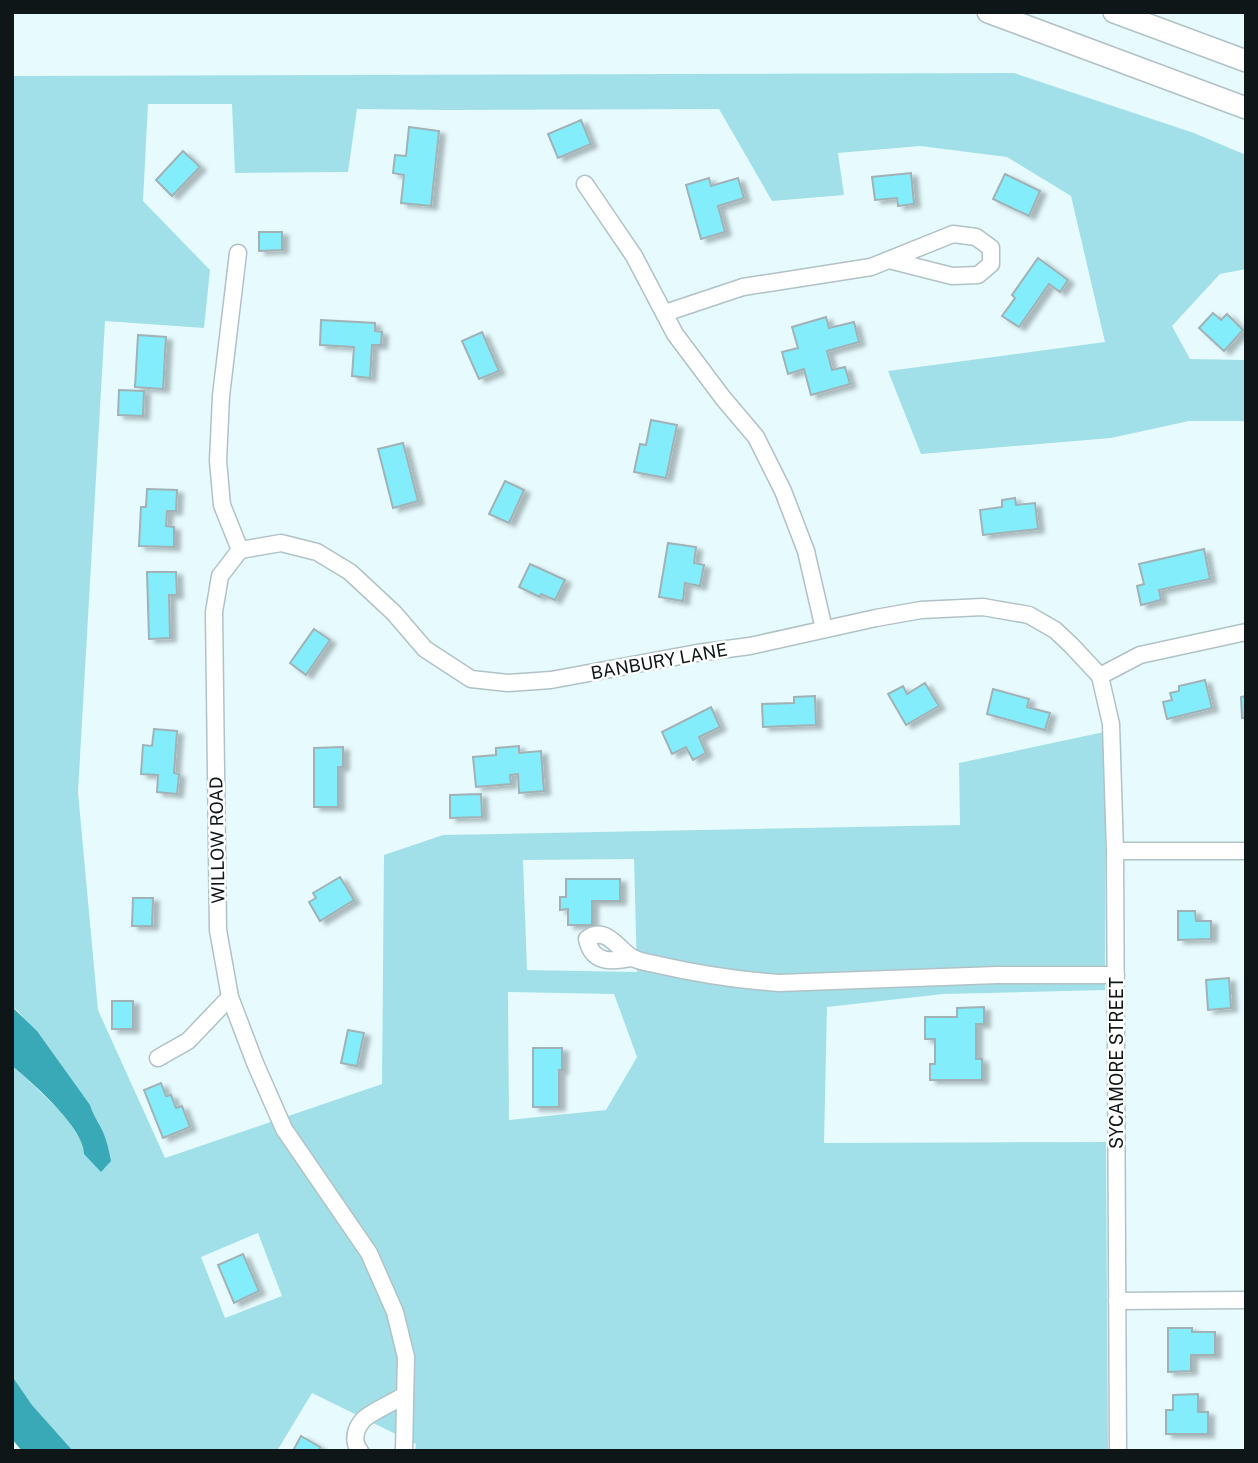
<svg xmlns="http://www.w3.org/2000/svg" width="1258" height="1463" viewBox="0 0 1258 1463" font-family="'Public Sans',sans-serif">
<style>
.green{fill:#a2e0e9;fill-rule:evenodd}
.water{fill:#39a9b7}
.building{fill:#84edfc;stroke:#a0b2b5;stroke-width:2;filter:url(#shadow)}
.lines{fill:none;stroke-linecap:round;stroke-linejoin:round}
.minor-casing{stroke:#b0c2c5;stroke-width:19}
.highway-casing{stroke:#b0c2c5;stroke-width:24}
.minor{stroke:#fff;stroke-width:16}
.highway{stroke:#fff;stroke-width:21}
.labels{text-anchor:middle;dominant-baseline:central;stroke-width:5;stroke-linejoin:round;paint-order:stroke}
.street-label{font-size:18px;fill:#0f1617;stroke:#fff}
</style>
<defs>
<filter id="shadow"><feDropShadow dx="6" dy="3.5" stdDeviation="2" flood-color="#0004"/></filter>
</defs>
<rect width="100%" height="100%" fill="#e7fbfe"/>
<path class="green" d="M1014 73 1194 133 1246 155V269L1220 274 1172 326 1190 359 1246 360V421H1189L1111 438 921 454 888 371 1105 342 1071 196 1007 157 920 146 838 153 844 195 772 201 719 109 448 110 357 109 348 172 235 173 232 104H148L143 201 210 270 204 328 105 321 78 792 98 1010 165 1158 382 1084 384 855 443 835 960 825 959 763 1104 732 1106 749 1105 990 943 994 827 1007 824 1143 1106 1142 1108 1451H415L416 1444 312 1393 277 1451H73L32 1405 12 1376V1066L26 1078 66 1117 85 1147 99 1123 94 1117 90 1105 18 1011 12 1007V76ZM634 859 637 972 527 970 523 860ZM508 992 614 994 637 1057 606 1110 509 1120ZM258 1233 282 1296 225 1318 201 1257Z"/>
<g class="water">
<path d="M12 1007 37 1031 90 1105C94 1117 98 1121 103 1132 107 1141 109 1151 111 1161L101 1172 84 1154C85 1129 32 1082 12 1066Z"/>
<polygon points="12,1376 32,1405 73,1451 22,1451 12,1439"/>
</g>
<g class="building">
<polygon points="581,120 591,144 558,158 548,134"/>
<polygon points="409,127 439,131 431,206 401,203 404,175 393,173 395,155 406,156"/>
<polygon points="183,151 200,167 172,196 156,180"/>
<polygon points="911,173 914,204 898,206 897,198 875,200 872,177"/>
<polygon points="1005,174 1040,191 1029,216 993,199"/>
<polygon points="709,178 711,186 738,178 744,198 718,206 725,232 701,239 686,185"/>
<polygon points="259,232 282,232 282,250 259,251"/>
<polygon points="1038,258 1068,280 1060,292 1049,284 1019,327 1002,316 1015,298 1012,295"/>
<polygon points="1213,313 1221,320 1227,314 1243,330 1224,351 1199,328"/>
<polygon points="826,317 829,328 854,322 859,342 827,351 832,370 845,367 850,384 811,395 804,369 788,374 782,352 798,348 792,327"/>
<polygon points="321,320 375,323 375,331 382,332 381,345 372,345 370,378 352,376 354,347 320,345"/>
<polygon points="482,332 499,371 479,379 462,341"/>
<polygon points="138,335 166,337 163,389 135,387"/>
<polygon points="119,390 144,391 143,416 118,415"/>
<polygon points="651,420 677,425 666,478 634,472 640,444 646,445"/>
<polygon points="403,443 418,501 393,508 378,449"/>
<polygon points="505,481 524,490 509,523 489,514"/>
<polygon points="147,489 177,490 176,511 167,511 166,526 174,527 174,547 139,546 141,507 146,507"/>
<polygon points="1015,498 1016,505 1035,503 1038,529 983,535 980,510 1002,507 1002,500"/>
<polygon points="668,543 696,547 694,563 704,565 700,586 685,583 683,601 659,597"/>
<polygon points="1204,549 1210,579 1159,590 1161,600 1141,605 1137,586 1144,584 1139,564"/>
<polygon points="530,564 565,580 555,600 541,594 540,597 519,587"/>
<polygon points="147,572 176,572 177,595 169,595 170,638 149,639"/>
<polygon points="314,629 330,640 306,675 290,663"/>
<polygon points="1205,680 1212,708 1167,719 1163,702 1172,700 1170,693 1179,691 1179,686"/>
<polygon points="925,683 939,706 906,725 888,694 903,686 907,694"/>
<polygon points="993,689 1029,699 1027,707 1050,713 1045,730 987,714"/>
<polygon points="815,696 816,725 763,727 762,704 794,703 794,697"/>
<polygon points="1246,696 1246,718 1242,718 1241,697"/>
<polygon points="711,707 720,727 699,737 706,753 693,760 686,747 672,754 662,732"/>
<polygon points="154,729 177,731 174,773 179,774 177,794 157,792 158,775 141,774 143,745 152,746"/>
<polygon points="519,746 519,753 541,751 544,791 519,793 518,774 510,775 511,784 476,787 473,757 496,755 496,748"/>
<polygon points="343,747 343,767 338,767 338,807 314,807 314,748"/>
<polygon points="481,794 482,817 450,818 450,795"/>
<polygon points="340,877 354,900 320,921 309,902 316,898 313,893"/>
<polygon points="566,879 620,879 620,901 592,901 592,925 568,925 568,909 560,910 560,897 566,897"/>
<polygon points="133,898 153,898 152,926 132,926"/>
<polygon points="1178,911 1195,911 1196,921 1211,921 1211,939 1178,940"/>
<polygon points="1229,978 1231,1008 1208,1010 1206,980"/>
<rect x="112" y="1001" width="21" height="28"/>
<polygon points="984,1007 984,1024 976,1024 976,1059 982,1059 982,1080 930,1080 930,1064 935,1064 935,1039 925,1039 925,1017 957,1017 957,1008"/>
<polygon points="348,1030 364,1033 357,1066 341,1063"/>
<polygon points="533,1048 562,1048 562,1070 559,1070 559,1107 533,1107"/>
<polygon points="161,1083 166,1096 171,1095 176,1108 182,1106 190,1127 163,1138 144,1090"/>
<polygon points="243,1254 259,1291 234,1303 218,1265"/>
<polygon points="1168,1328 1192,1328 1192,1332 1215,1332 1215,1355 1191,1355 1191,1371 1168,1372"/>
<polygon points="1198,1394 1198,1412 1208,1412 1208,1434 1166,1434 1166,1410 1173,1410 1173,1395"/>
<polygon points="301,1436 320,1447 319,1451 293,1451"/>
</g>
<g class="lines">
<g class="minor-casing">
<g id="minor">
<polyline points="585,184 634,256 675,334 723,398 756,437 783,491 806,551 824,629"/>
<polyline points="238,253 221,396 218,461 222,505 240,550 220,576 214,612 218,930 230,997 255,1063 284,1129 369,1253 395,1312 406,1357 404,1451"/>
<polyline points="665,313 743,287 871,267 953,234 976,237 991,248 991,264 978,275 952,276 889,260"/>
<polyline points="240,550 281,543 317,552 350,572 394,613 425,649 471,679 508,683 551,680 697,653 750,646 876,618 921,610 983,607 1029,615 1055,630 1071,645 1100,676 1111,724 1115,851 1118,1451"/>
<polyline points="1100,676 1140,655 1246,632"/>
<polyline points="1115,851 1246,851"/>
<path d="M632 958C612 962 592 964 587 939 606 924 619 951 633 958 640 962 651 963 659 965 698 974 738 980 779 983L997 975H1116"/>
<polyline points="158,1058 188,1041 230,997"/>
<polyline points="1117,1301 1246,1300"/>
<path d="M360 1451C352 1442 355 1428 364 1419 371 1412 396 1401 405 1395"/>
</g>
</g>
<g class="highway-casing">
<g id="highway">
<polyline points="988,12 1246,108"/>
<polyline points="1114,12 1246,61"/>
</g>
</g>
<use href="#minor" class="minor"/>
<use href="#highway" class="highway"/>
</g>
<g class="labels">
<g class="street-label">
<text transform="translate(659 661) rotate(-10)">BANBURY LANE</text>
<text transform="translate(217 840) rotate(-91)">WILLOW ROAD</text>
<text transform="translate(1116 1063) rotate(-90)">SYCAMORE STREET</text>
</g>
</g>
<rect width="1258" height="1463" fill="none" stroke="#0f1617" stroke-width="28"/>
</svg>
